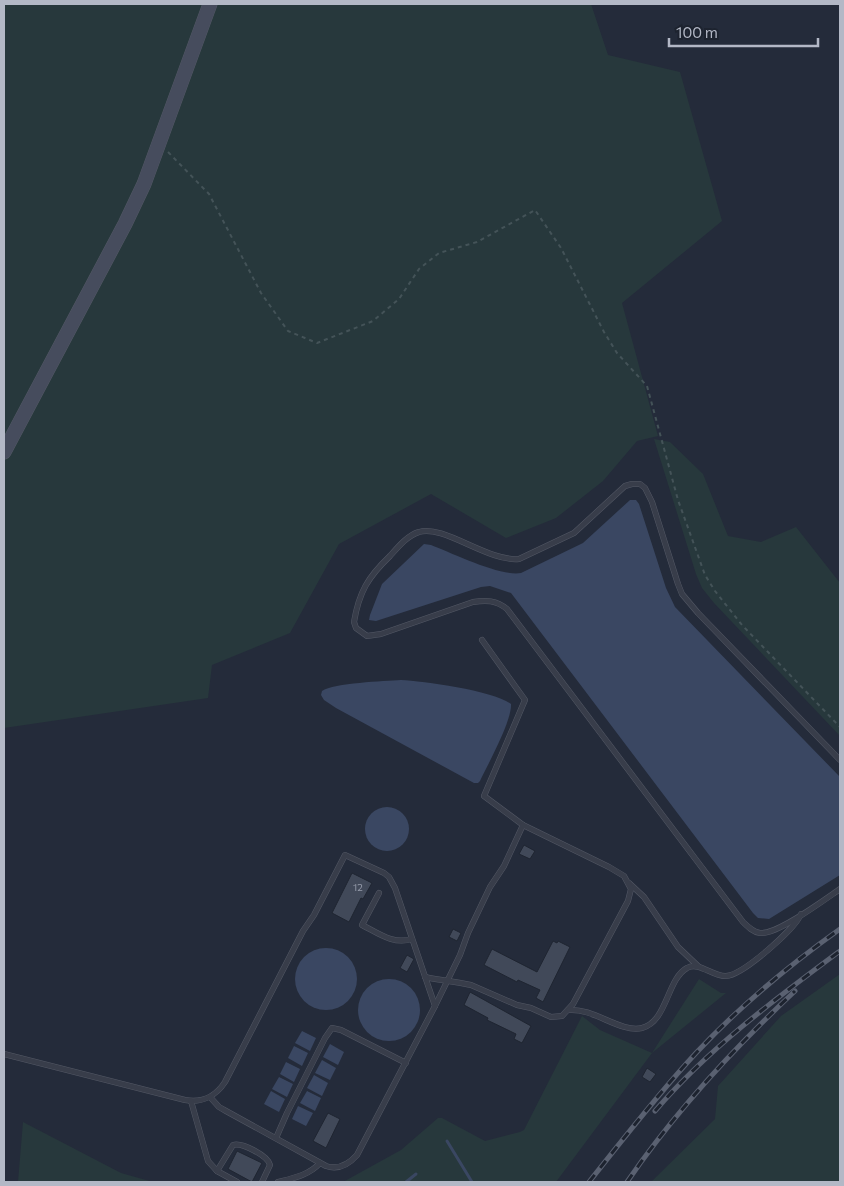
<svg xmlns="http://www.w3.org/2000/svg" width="844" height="1186" viewBox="0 0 844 1186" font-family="Commissioner,sans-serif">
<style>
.green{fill:#27383c}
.water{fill:#3a4762}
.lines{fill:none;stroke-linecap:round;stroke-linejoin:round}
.stream{stroke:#3a4762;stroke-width:3}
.building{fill:#414959;stroke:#1f2531}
.lane-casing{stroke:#535865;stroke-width:6}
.secondary-casing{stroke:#535865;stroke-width:15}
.path{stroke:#445358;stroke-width:2;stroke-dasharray:4 4;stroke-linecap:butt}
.lane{stroke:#383d4a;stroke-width:5}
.secondary{stroke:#464c5d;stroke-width:14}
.rail-casing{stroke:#5a6171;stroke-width:5}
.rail{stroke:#1d232f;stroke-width:3;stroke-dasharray:9;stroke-linecap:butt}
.labels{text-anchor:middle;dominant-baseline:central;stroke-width:4;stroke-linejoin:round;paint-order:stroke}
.number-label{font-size:10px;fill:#969cab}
</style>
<rect width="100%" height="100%" fill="#242b3a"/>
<g class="green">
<polygon points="4,4 591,4 608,55 680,72 722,221 622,303 658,436 637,441 603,481 556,518 506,538 431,494 339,544 290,633 212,665 208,698 4,728"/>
<polygon points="654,439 670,442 703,474 728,536 761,542 796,527 840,583 840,736 714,603 702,588 696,574"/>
<polygon points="840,974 840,1182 651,1182 715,1119 718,1086 781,1016"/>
<polygon points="699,979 721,993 726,993 652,1053 556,1182 343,1182 401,1150 438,1118 442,1118 485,1141 520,1132 524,1130 582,1016 600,1030 652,1053"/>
<polygon points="23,1122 121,1173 153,1182 18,1182"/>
</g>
<g class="water">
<path d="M630 500H636L639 504 666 588 675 607 840 777V875L769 919 758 918 753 913 511 593 490 586 481 587 376 621 369 620 370 615 382 584 424 544 431 545C452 553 501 577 521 573L583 543Z"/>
<path d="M401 680C423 681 495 691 511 704 512 721 488 764 480 781L478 783H474L336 708 324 700 321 695 322 691C334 683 384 681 401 680Z"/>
<circle cx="387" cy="829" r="22"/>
<circle cx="326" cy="979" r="31"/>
<circle cx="389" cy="1010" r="31"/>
<polygon points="302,1031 316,1038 310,1051 295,1043"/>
<polygon points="330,1044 344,1052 338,1065 323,1057"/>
<polygon points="294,1046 308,1053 302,1066 288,1058"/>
<polygon points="322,1060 336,1068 330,1080 315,1073"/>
<polygon points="286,1062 300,1069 294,1082 280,1074"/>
<polygon points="314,1075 328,1083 322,1096 307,1088"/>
<polygon points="279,1077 293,1084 287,1097 272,1089"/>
<polygon points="271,1091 285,1099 279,1112 264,1104"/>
<polygon points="307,1091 321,1098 315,1111 300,1103"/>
<polygon points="298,1106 313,1113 306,1126 292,1119"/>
</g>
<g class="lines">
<g class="stream">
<polyline points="447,1141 472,1182"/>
<polyline points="406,1182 416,1174"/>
</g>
</g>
<g class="building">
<polygon points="524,845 535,851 530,859 519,854"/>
<polygon points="352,873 372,883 363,899 361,898 349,922 332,913"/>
<polygon points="453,929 461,933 457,941 449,937"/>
<polygon points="553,941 557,943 558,941 570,947 543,1002 536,998 540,990 518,980 517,982 484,965 492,949 537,972"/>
<polygon points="407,955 414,959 407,972 400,968"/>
<polygon points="470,992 531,1026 522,1043 514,1039 516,1034 487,1020 488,1018 464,1005"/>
<polygon points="647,1068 656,1074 650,1082 642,1077"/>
<polygon points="328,1113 340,1119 326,1148 313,1141"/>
<polygon points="237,1151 262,1163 252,1182 228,1169"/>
</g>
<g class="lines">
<g class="lane-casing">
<g id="lane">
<polyline points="482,640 525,700 484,796 523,825"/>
<path d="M840 760 698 613 682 594 678 584 652 502 645 488 640 484H632L625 486 574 533 519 559C488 562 443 524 419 532 408 535 398 547 390 556 368 577 359 592 354 622L356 628 367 636 381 634 473 602C486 600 496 600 507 609L743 922C748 927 753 932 760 933 777 935 824 900 840 889"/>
<polyline points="629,883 644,897 678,947 698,966"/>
<path d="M379 893 362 925C378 933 393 945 412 939"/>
<path d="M425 977C440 980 455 982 471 985L517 1005 531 1008 551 1017 562 1016 573 1004 628 901 631 889 624 876 609 867 523 825 504 866 490 887 468 933 460 955 435 1006"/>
<path d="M569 1010C594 1008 620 1033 642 1028 667 1022 667 979 687 968 699 961 713 977 726 976 743 975 795 929 801 914"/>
<path d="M4 1054 185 1100C202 1103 216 1096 225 1082L303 931 314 915 345 855 384 873 389 877 395 888 435 1006 357 1155C349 1164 338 1170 326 1166L226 1111 219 1107 210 1097"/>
<polyline points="191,1101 208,1161 217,1171 237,1182"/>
<polyline points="276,1138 287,1113 325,1038 332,1028 341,1030 406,1063"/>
<path d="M217 1171 233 1145C242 1142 268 1156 270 1165L262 1182"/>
<path d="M278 1182C294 1178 309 1175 320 1163"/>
</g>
</g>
<g class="secondary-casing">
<polyline id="secondary" points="4,452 125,224 144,184 210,4"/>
</g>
<polyline class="path" points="168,152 209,194 261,293 288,331 317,343 373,321 399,299 419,269 439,253 477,242 535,210 561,248 604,332 617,353 647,386 678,500 705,575 715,591 742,625 840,727"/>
<use href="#lane" class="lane"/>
<use href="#secondary" class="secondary"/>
<g class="rail-casing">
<g id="rail">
<path d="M655 1111C709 1048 774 1000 840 951"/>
<path d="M589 1182C624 1138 658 1094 696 1053 740 1006 788 966 840 929"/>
<path d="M627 1182C675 1112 733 1049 795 991"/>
</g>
</g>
<use href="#rail" class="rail"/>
</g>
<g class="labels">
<g class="number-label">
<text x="358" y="887">12</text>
</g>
</g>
<rect width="844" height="1186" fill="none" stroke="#b3b8c6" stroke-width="10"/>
<path d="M669 38v8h149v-8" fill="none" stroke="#b3b8c6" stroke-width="2.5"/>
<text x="676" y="38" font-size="15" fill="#b3b8c6" stroke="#1d232f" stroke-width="4" paint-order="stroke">100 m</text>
</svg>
